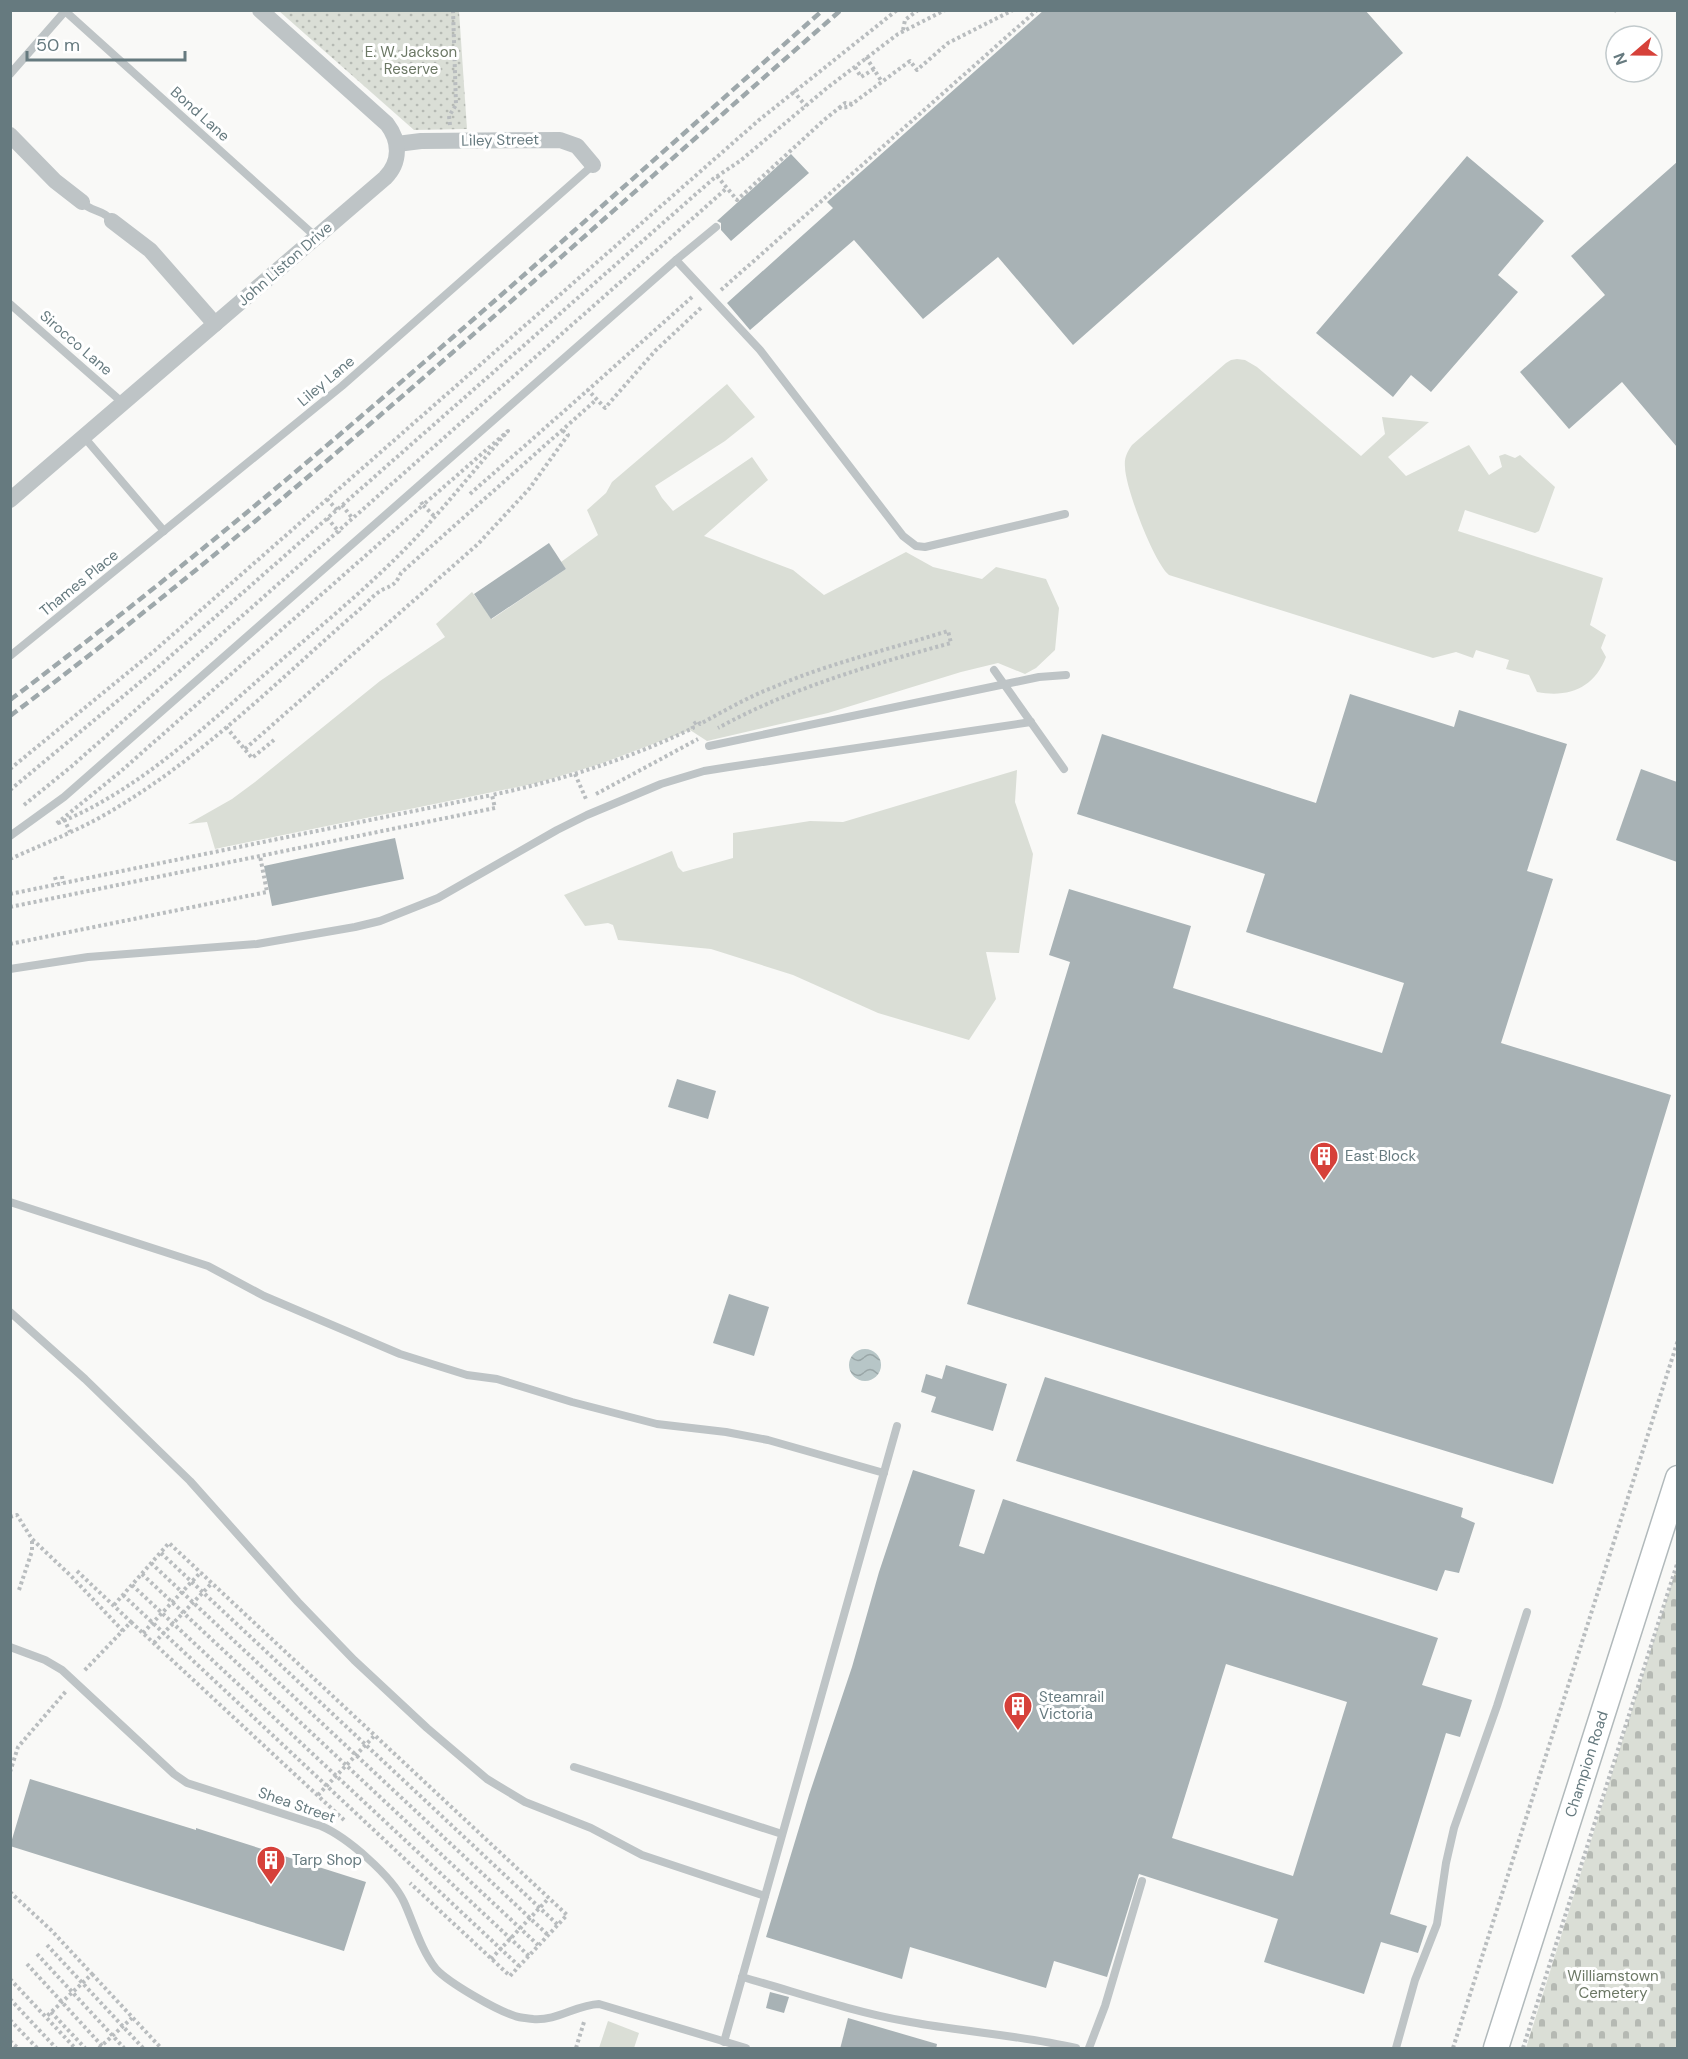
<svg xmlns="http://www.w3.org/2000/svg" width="1688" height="2059" viewBox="0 0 1688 2059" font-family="'DM Sans',sans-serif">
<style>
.grass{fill:#daded6}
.cemetery{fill:url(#cemetery-stones)}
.park{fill:url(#park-dots)}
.water{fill:url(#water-waves)}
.building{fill:#a8b2b5;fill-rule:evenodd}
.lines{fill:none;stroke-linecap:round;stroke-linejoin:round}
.secondary-casing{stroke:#b1b9bb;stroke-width:27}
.path{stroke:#b9bdbf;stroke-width:4;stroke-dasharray:3 3;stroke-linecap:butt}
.lane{stroke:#bec4c6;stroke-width:8}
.street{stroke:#bec4c6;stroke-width:16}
.secondary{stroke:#fff;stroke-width:24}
.rail{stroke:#9ea8ab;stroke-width:4.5;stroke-dasharray:9 4.5;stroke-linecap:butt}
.labels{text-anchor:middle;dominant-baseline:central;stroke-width:6;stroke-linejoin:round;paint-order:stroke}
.park-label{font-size:15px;fill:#6c7865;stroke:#fff}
.street-label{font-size:15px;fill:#667a7f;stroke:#fff}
.poi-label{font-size:15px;fill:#667a7f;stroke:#fff;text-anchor:start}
</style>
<defs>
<pattern id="cemetery-stones" width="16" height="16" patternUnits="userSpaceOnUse" patternTransform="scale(1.5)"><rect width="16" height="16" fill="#daded6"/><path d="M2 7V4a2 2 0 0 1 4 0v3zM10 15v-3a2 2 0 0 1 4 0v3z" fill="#b5b9b3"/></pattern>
<pattern id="park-dots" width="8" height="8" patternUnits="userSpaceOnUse" patternTransform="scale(1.5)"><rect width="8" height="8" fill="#daded6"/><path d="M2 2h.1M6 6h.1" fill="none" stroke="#b5b9b3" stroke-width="1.8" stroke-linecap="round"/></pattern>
<pattern id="water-waves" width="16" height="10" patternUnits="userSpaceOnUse" patternTransform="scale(1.5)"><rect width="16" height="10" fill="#b7c6c7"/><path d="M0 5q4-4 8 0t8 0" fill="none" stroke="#99a6a7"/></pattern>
</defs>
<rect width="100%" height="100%" fill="#f9f9f7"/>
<g class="grass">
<path d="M1237 359 1245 360 1257 367 1361 456 1385 434 1382 417 1429 422 1388 457 1406 476 1469 445 1489 475 1502 467 1499 456 1505 454 1515 458 1520 455 1555 487 1539 531 1535 533 1465 510 1458 531 1603 578 1590 625 1606 635 1601 648 1606 657C1594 688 1569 698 1537 692L1529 675 1506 669 1509 660 1476 650 1473 658 1456 652 1433 658 1169 575C1154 563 1125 487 1125 467 1124 458 1127 452 1132 445L1226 363 1231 360Z"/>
<polygon points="727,384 755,417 725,441 655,486 662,498 673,511 752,457 768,480 704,536 793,570 824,595 906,552 933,567 982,579 996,567 1046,579 1059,608 1055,650 1036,668 1025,674 998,663 961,672 828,713 707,741 690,730 600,764 537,783 215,849 207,822 188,824 232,799 255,782 380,681 445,637 436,624 472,592 492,619 566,569 561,562 598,535 587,510 606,493 612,482"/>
<polygon points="1017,770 1015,802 1033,854 1019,953 986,952 996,999 969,1040 878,1013 793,975 711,949 618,940 613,925 608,923 585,926 564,895 672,851 678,867 683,872 733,858 733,833 810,821 843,822"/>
<polygon points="608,2021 639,2033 634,2048 599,2048"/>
</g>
<polygon class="cemetery" points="1677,1566 1677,2048 1526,2048"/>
<polygon class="park" points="279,11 459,11 467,129 414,130"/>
<circle class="water" cx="865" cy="1365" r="16"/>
<g class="building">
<polygon points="1044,10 1365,10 1403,53 1073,345 998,257 923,319 854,240 750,330 727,303 833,208 827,202"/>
<polygon points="791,154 809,173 731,241 721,230 721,223 717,221"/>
<polygon points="1467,156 1544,221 1498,275 1518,292 1431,392 1411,375 1393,397 1316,333"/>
<polygon points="1677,162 1677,447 1622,382 1569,429 1520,372 1605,295 1571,256"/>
<polygon points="549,543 566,569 491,619 474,594"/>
<polygon points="1350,694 1454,727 1459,710 1567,744 1527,871 1553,879 1501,1043 1671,1095 1553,1484 967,1304 1070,962 1049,955 1069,889 1191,926 1173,988 1382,1053 1404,983 1246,932 1265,874 1077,814 1102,734 1316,803"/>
<polygon points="1641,769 1677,782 1677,862 1616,840"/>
<polygon points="395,838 404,879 272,906 264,866"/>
<polygon points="677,1079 716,1091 708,1119 668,1107"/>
<polygon points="729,1294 769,1307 754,1356 713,1343"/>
<polygon points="946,1365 1007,1384 993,1431 931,1412 936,1397 921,1392 926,1374 942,1379"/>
<polygon points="1045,1377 1463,1508 1461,1517 1475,1523 1459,1573 1445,1570 1437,1591 1016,1461"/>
<path d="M913 1470 975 1490 959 1546 984 1554 1003 1499 1438 1638 1422 1685 1472 1700 1460 1737 1446 1733 1390 1914 1427 1926 1418 1953 1381 1942 1364 1994 1264 1962 1278 1919 1139 1874 1107 1977 1054 1961 1046 1988 910 1947 902 1979 766 1937 809 1795 852 1667 879 1572ZM1226 1664 1347 1702 1293 1876 1172 1838Z"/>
<polygon points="30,1779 196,1830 196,1828 366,1882 344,1951 10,1846"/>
<polygon points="770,1992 789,1997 784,2013 766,2008"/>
<polygon points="848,2018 937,2044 936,2049 840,2049"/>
</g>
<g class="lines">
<g class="secondary-casing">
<g id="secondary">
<path id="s1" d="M1496 2048 1678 1478"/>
</g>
</g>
<g class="path">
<polyline points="1614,11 1616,10"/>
<polyline points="903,30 905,20 918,10"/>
<polyline points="866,57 882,82"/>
<polyline points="855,67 861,77 874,69"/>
<polyline points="793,91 806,106"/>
<polyline points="839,108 845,103 853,104"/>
<polyline points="450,125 449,116 456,105 453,10"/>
<polyline points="717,176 737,200 824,120 839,108 848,107 910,61 917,70 948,43 1013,10"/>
<polyline points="721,290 1037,10"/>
<polyline points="692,297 588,390 605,408 655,351 702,307"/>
<polyline points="470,494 588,390"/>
<polyline points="327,499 337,510"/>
<path d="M421 502 423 505 120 772 56 824C132 794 196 735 256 682 306 638 359 596 406 548 442 511 474 470 508 431L423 505 434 516"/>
<polyline points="342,505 353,519"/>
<polyline points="327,518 340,533"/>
<polyline points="226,727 252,758 274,740"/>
<polyline points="245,749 478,544 529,489 568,435 562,430"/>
<polyline points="10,769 153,652 759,120 897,10"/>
<polyline points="575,774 586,799"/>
<polyline points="10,790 156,669 713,179 740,161 827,88 898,34 945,10"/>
<polyline points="596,794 698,739"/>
<polyline points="24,805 72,766 727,188"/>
<polyline points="64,819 70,832"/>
<path d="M10 859C48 842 87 827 121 805 209 751 283 676 360 609 367 603 375 593 384 589 393 585 396 584 401 573L596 400"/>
<polyline points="62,876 63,883"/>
<polyline points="55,877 57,884"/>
<polyline points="10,894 492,795"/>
<path d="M10 907 495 808 492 795C562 780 629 759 693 728L692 725 698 721 700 724C724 711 748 697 774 687 830 663 890 649 948 631L951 643C870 665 791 688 718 728"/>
<polyline points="10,944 267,892 260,856"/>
<polyline points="10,1517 17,1515 32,1539 71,1576 123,1631"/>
<polyline points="161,1553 558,1925"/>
<polyline points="151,1563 548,1935"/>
<polyline points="77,1571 131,1622 84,1671"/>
<polyline points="142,1574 538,1945"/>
<polyline points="132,1585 529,1956"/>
<polyline points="19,1590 32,1551 32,1539"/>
<polyline points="123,1595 519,1966"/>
<polyline points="114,1605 169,1543 567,1915 510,1976 410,1883"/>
<polyline points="131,1622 344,1820"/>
<polyline points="143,1633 201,1572"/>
<polyline points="154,1643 212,1583"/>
<polyline points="10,1772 18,1747 67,1690"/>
<polyline points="318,1795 375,1735"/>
<polyline points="10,1892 51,1930 92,1974 46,2017"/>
<polyline points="47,1945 143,2048"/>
<polyline points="37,1954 124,2048"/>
<polyline points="491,1959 549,1898"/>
<polyline points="27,1964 104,2048"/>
<polyline points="92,1974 161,2048"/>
<polyline points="10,1979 75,2048"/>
<polyline points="10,1999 56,2048"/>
<polyline points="51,2012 85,2048"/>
<polyline points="10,2020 37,2048"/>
<polyline points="10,2041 18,2048"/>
<polyline points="99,2048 132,2018"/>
<polyline points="576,2048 584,2022"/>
<polyline points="1453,2048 1678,1340"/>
<polyline points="1523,2048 1678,1561"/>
</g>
<g class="lane">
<polyline points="65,11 316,237"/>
<polyline points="10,74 66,10"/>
<path d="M82 202C90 212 105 210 112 221"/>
<polyline points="716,227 676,260 760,350 903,536 916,546 925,547 1065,514"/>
<polyline points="10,304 123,403"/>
<polyline points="84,437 164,531"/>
<polyline points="10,656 342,386 593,165"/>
<polyline points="994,670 1064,769"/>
<polyline points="709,746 1039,677 1066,675"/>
<polyline points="10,836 64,797 676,260"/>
<polyline points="10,969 88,957 257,944 355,927 380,921 438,898 557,830 587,815 661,784 704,771 729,767 1031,722"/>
<polyline points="10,1202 208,1266 264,1296 400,1354 467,1375 497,1379 572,1402 657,1424 726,1432 768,1440 884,1473"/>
<polyline points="10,1312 85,1379 190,1481 298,1602 354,1660 427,1728 487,1779 525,1802 591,1828 642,1855 765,1896"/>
<path d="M10 1647 45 1660 62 1670 174 1774 187 1783 321 1826C347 1837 392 1876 404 1902 414 1924 421 1950 436 1969 449 1983 496 2010 515 2016 520 2018 527 2018 533 2019 557 2021 576 2005 599 2004L746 2048"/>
<polyline points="574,1767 782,1834"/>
<path d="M742 1977C796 1992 850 2011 905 2021 962 2032 1020 2035 1076 2048"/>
<polyline points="724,2042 897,1426"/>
<polyline points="1089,2048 1105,2006 1142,1881"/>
<polyline points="1396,2048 1415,1980 1437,1924 1446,1863 1454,1828 1497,1706 1527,1612"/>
</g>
<g class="street">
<polyline points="10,135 55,181 82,202"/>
<polyline points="397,144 421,141 560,140 577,146 593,165"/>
<polyline points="112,221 150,250 215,324"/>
<path d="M10 500 385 178C401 162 400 141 387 124L260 10"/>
</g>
<use href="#secondary" class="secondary"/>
<g class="rail">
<path d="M10 700C294 486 557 245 823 10"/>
<path d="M10 716C301 497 567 249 841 10"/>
</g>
</g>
<defs>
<g id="building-pin" transform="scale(1.5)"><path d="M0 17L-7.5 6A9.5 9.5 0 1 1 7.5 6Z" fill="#d6413a" stroke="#fff"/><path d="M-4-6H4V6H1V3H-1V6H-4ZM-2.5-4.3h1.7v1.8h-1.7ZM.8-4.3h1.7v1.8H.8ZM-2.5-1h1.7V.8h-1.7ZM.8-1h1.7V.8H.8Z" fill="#fff"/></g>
</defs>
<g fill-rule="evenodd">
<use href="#building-pin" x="1324" y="1156"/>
<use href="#building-pin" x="1018" y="1706"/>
<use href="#building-pin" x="271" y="1860"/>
</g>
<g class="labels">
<g class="park-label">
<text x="411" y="52">E. W. Jackson<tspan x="411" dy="17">Reserve</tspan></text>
<text x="1613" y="1976">Williamstown<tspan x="1613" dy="17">Cemetery</tspan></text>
</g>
<g class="street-label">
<text transform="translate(200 114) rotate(42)">Bond Lane</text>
<text transform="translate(500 140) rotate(-1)">Liley Street</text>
<text transform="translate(285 264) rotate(-41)">John Liston Drive</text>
<text transform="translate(76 343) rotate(41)">Sirocco Lane</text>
<text transform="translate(326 381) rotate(-40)">Liley Lane</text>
<text transform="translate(79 583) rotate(-39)">Thames Place</text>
<text stroke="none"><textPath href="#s1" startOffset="298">Champion Road</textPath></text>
<text transform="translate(297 1805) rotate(19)">Shea Street</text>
</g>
<g class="poi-label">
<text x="1345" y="1156">East Block</text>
<text x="1039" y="1697">Steamrail<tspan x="1039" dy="17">Victoria</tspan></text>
<text x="292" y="1860">Tarp Shop</text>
</g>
</g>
<rect width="1688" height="2059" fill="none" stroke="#667a7f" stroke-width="24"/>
<g transform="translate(1634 54) rotate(250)"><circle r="28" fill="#ffffff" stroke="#c2cacc" stroke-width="1.5"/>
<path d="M0-4.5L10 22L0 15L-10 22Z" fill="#d6413a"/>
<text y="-9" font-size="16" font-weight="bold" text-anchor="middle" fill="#667a7f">N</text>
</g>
<path d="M27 51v9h158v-9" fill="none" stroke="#667a7f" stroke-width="3"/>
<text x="36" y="51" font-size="18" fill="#667a7f" stroke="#ffffff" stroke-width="4.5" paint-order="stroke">50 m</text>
</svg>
